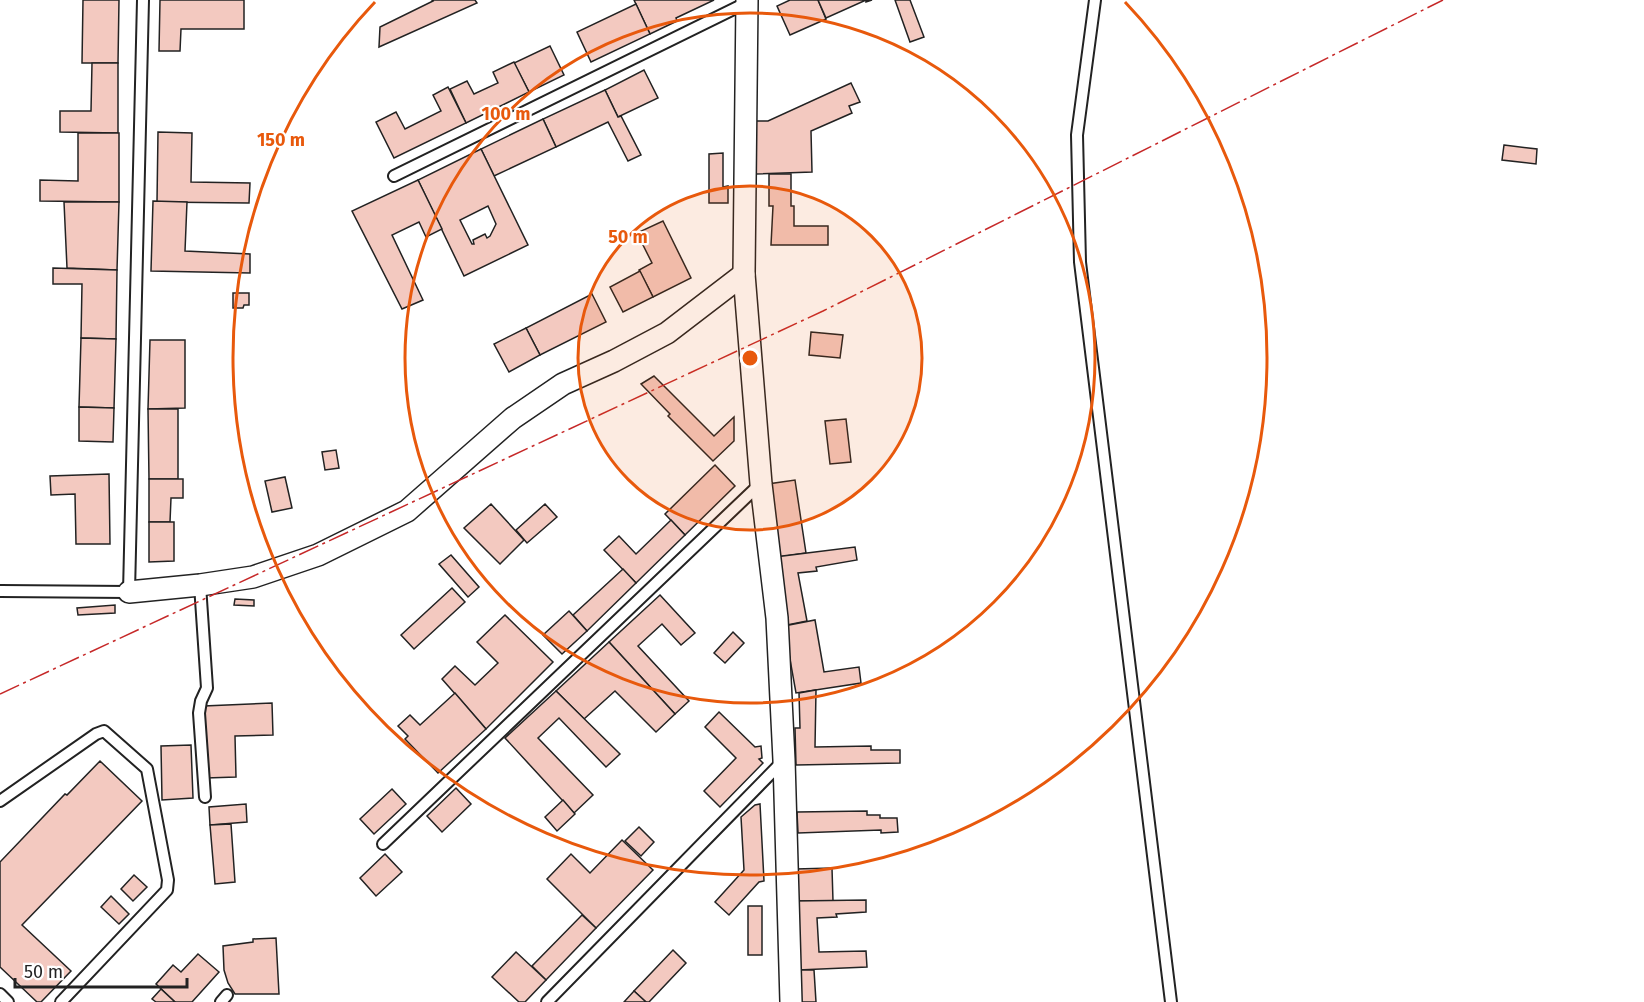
<svg xmlns="http://www.w3.org/2000/svg" width="1644" height="1002" viewBox="0 0 1644 1002" font-family="'Fira Sans',sans-serif">
<style>
.building{fill:#f3c9c0;stroke:#222;stroke-width:1.5;fill-rule:evenodd}
.lines{fill:none;stroke-linecap:round;stroke-linejoin:round}
.service-casing{stroke:#222;stroke-width:14}
.minor-casing{stroke:#222;stroke-width:24}
.service{stroke:#fff;stroke-width:10}
.minor{stroke:#fff;stroke-width:21}
.power{stroke:#c62828;stroke-width:1.5;stroke-dasharray:21 4.5 3 4.5;stroke-linecap:butt}
.ring{fill:none;stroke:#e8590c;stroke-width:3}
.centre{fill:#e8590c;stroke:#fff;stroke-width:3}
.ring-label{font-size:18px;text-anchor:middle;font-weight:bold;fill:#e8590c;stroke:#fff;stroke-width:4.5;stroke-linejoin:round;paint-order:stroke}
</style>
<rect width="100%" height="100%" fill="#fff"/>
<g class="building">
<polygon points="83,0 119,0 118,63 82,63"/>
<polygon points="160,0 244,0 244,29 181,29 180,51 159,51"/>
<polygon points="432,0 475,0 477,3 379,47 380,27 433,1"/>
<polygon points="634,0 714,0 676,18 677,21 650,34"/>
<polygon points="790,0 818,0 826,19 790,35 777,6"/>
<polygon points="818,0 872,0 866,2 866,0 826,18"/>
<polygon points="895,0 910,0 924,37 910,42"/>
<polygon points="636,4 650,34 591,62 577,32"/>
<polygon points="550,46 564,75 529,92 514,63"/>
<polygon points="514,62 529,92 466,123 450,89 467,81 474,94 498,83 493,72"/>
<polygon points="92,63 118,63 118,133 60,132 60,111 91,111"/>
<polygon points="644,70 658,98 618,117 605,90"/>
<polygon points="851,83 860,102 849,106 852,113 811,131 812,172 756,174 756,121 768,121"/>
<polygon points="448,87 466,123 394,158 376,122 396,112 405,129 441,111 433,95"/>
<polygon points="605,90 618,117 621,116 641,155 628,161 608,122 556,147 543,119"/>
<polygon points="543,119 556,147 494,176 481,149"/>
<polygon points="158,132 192,133 191,182 250,183 249,203 157,202"/>
<polygon points="78,133 119,133 119,202 40,201 40,180 78,181"/>
<polygon points="1504,145 1537,149 1536,164 1502,160"/>
<path d="M481 149 528 245 464 276 418 180ZM488 206 496 224 490 236 487 238 485 234 473 240 474 244H472L460 220Z"/>
<polygon points="723,153 723,187 728,186 728,203 709,203 709,154"/>
<polygon points="769,174 791,174 791,206 794,206 794,226 828,226 828,245 771,245 773,206 769,206"/>
<polygon points="418,180 442,229 426,237 419,222 392,235 423,300 402,309 352,211"/>
<polygon points="153,201 187,202 185,251 250,254 250,273 151,271"/>
<polygon points="64,202 119,202 117,270 67,268"/>
<polygon points="663,221 691,278 653,297 639,270 652,263 637,233"/>
<polygon points="53,268 117,270 116,339 81,338 82,284 53,284"/>
<polygon points="640,271 653,297 623,312 610,287"/>
<polygon points="233,293 249,293 249,305 244,305 243,308 233,308"/>
<polygon points="592,294 606,322 540,355 526,328"/>
<polygon points="526,328 540,355 509,372 494,344"/>
<polygon points="811,332 843,335 840,358 809,355"/>
<polygon points="81,338 116,339 114,408 79,407"/>
<polygon points="150,340 185,340 185,408 148,409"/>
<polygon points="654,376 714,436 734,417 734,441 713,461 668,416 670,414 641,384"/>
<polygon points="79,407 114,408 113,442 79,441"/>
<polygon points="148,409 178,409 178,479 149,479"/>
<polygon points="846,419 851,462 830,464 825,421"/>
<polygon points="336,450 339,468 325,470 322,452"/>
<polygon points="715,465 735,486 685,535 665,514"/>
<polygon points="109,474 110,544 76,544 75,494 51,495 50,476"/>
<polygon points="285,477 292,508 272,512 265,481"/>
<polygon points="149,479 183,479 183,498 171,498 170,522 149,522"/>
<polygon points="795,480 806,553 779,557 768,484"/>
<polygon points="491,504 524,540 500,564 464,528"/>
<polygon points="545,504 557,517 527,543 516,530"/>
<polygon points="671,520 685,535 636,583 604,550 619,536 636,554"/>
<polygon points="149,522 174,522 174,561 149,562"/>
<polygon points="855,547 857,560 816,567 817,571 798,573 807,621 787,625 775,557"/>
<polygon points="451,555 479,587 468,597 439,564"/>
<polygon points="623,569 636,583 587,631 573,615"/>
<polygon points="452,588 465,602 414,649 401,635"/>
<polygon points="660,595 695,633 681,645 662,624 638,646 689,701 675,714 609,642"/>
<polygon points="235,599 254,600 254,606 234,605"/>
<polygon points="115,605 115,613 78,615 77,608"/>
<polygon points="569,611 587,631 562,654 543,635"/>
<polygon points="505,615 553,662 486,729 442,679 455,666 475,685 498,663 477,642"/>
<polygon points="815,620 824,672 859,667 861,683 796,693 784,626"/>
<polygon points="733,632 744,643 725,663 714,653"/>
<polygon points="609,642 675,714 656,732 615,691 584,719 556,691"/>
<polygon points="816,690 815,747 871,746 871,750 900,750 900,763 796,765 795,728 800,728 799,693"/>
<polygon points="556,691 620,754 606,767 559,718 538,738 593,795 574,813 505,738"/>
<polygon points="455,693 486,729 438,773 405,739 408,736 398,726 410,715 420,725"/>
<polygon points="272,703 273,735 235,736 236,777 206,778 204,706"/>
<polygon points="719,712 755,747 761,746 762,758 759,759 763,763 720,807 704,791 736,758 705,727"/>
<polygon points="191,745 193,798 162,800 161,746"/>
<polygon points="100,761 142,801 22,925 71,971 41,1002 37,1002 0,967 0,862 65,794 67,795"/>
<polygon points="456,788 471,804 442,832 427,816"/>
<polygon points="392,789 406,804 374,834 360,819"/>
<polygon points="563,800 575,814 557,831 545,817"/>
<polygon points="246,804 247,822 210,825 209,807"/>
<polygon points="760,804 764,881 759,882 729,915 715,902 744,870 741,817 755,805"/>
<polygon points="867,811 867,815 880,815 880,818 897,818 898,832 881,833 881,830 798,833 797,812"/>
<polygon points="231,824 235,882 215,884 210,825"/>
<polygon points="639,827 654,842 641,856 625,841"/>
<polygon points="622,840 653,870 596,928 547,879 571,854 590,873"/>
<polygon points="385,854 402,872 376,896 360,878"/>
<polygon points="832,868 833,901 796,901 796,869"/>
<polygon points="134,875 147,887 133,901 121,889"/>
<polygon points="111,896 129,914 119,924 101,907"/>
<polygon points="866,900 866,912 836,914 837,917 817,918 819,952 866,951 867,967 798,970 794,901"/>
<rect x="748" y="906" width="14" height="49"/>
<polygon points="582,915 596,928 546,980 532,966"/>
<polygon points="276,938 279,994 235,994 228,983 224,970 223,946 253,942 253,939"/>
<polygon points="673,950 686,963 649,1002 646,1002 634,991"/>
<polygon points="516,952 546,980 525,1002 519,1002 492,977"/>
<polygon points="198,954 219,972 192,1002 175,1002 156,984 173,965 181,972"/>
<polygon points="798,970 814,970 816,1002 799,1002"/>
<polygon points="161,989 175,1002 156,1002 152,999"/>
<polygon points="634,991 646,1002 624,1002"/>
</g>
<g class="lines">
<g class="service-casing">
<g id="service">
<polyline points="1095,0 1077,135 1080,262 1171,1002"/>
<polyline points="394,176 748,2"/>
<polyline points="200,585 207,688 201,701 199,713 205,797"/>
<polyline points="0,591 129,592 143,0"/>
<polyline points="0,801 96,734 104,731 147,769 168,880 167,890 61,1002"/>
<polyline points="383,844 760,484"/>
<polyline points="0,994 8,1002"/>
<polyline points="221,1002 227,995"/>
<polyline points="547,1002 784,760"/>
</g>
</g>
<g class="minor-casing">
<g id="minor">
<polyline points="747,0 744,274 761,484 777,618 784,760 791,1002"/>
<polyline points="129,592 200,585 253,577 318,555 407,511 513,418 563,384 614,361 667,333 744,274"/>
</g>
</g>
<use href="#service" class="service"/>
<use href="#minor" class="minor"/>
<polyline class="power" points="0,694 823,311 1443,0"/>
</g>
<circle cx="750" cy="358" r="172" fill="#e8590c" fill-opacity=".12"/>
<g class="ring">
<circle cx="750" cy="358" r="172"/>
<circle cx="750" cy="358" r="345"/>
<path d="M1125 2A517 517 0 1 1 375 2"/>
</g>
<circle cx="750" cy="358" r="9" class="centre"/>
<g class="ring-label">
<text x="506" y="120">100 m</text>
<text x="281" y="146">150 m</text>
<text x="628" y="243">50 m</text>
</g>
<path d="M15 978v9h172v-9" fill="none" stroke="#222222" stroke-width="3"/>
<text x="24" y="978" font-size="18" fill="#222222" stroke="#ffffff" stroke-width="4.5" paint-order="stroke">50 m</text>
</svg>
